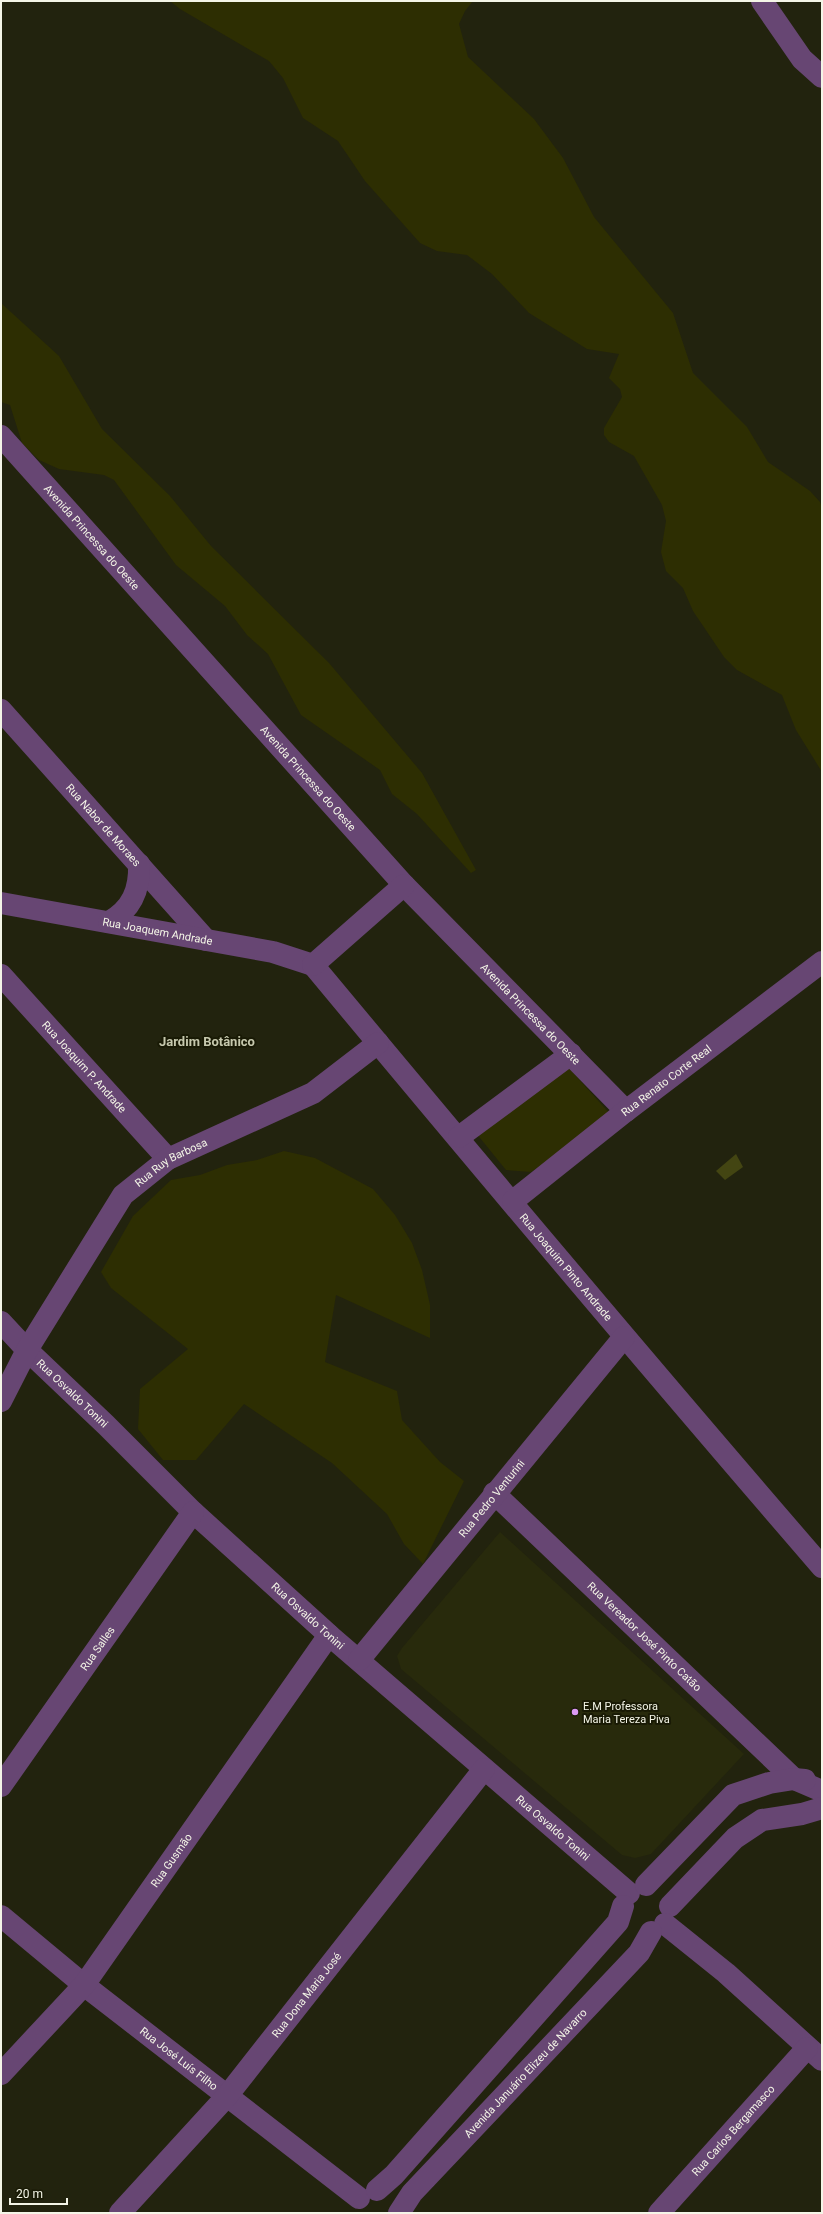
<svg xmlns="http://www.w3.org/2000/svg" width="823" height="2214" viewBox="0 0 823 2214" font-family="Roboto,sans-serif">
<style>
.built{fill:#282a0c}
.green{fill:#2d2e02}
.water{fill:#434512}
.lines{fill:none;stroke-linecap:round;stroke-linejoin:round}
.minor{stroke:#674673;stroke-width:22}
.poi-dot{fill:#dc99f4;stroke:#191a05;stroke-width:1.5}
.labels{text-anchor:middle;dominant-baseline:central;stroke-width:4;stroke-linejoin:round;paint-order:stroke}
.street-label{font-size:11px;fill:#f4f5e7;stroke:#191a05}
.poi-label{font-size:11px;fill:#f4f5e7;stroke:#191a05;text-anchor:start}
.quarter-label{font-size:13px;font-weight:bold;fill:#c7c9ae;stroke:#191a05}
</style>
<rect width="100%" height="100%" fill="#22230e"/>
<polygon class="built" points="500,1532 744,1754 651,1854 635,1858 622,1855 401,1669 397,1656 402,1648"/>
<g class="green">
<polygon points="170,1 473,1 465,11 459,24 468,57 534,119 563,158 594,217 673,313 693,373 747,427 768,462 810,491 820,502 822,508 822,772 796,730 782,695 737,670 724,657 693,611 683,588 666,571 661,552 666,521 662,505 634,456 609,442 604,435 604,428 622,397 620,389 609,378 619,354 587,349 529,313 492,274 467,255 437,251 420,243 365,181 338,141 303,118 283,78 269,61 180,9"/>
<polygon points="1,303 59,356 102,429 170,496 211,546 329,663 422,773 476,870 471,873 417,814 392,794 380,770 301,715 268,654 247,635 225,606 176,565 114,480 104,475 59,469 39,460 22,443 10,405 1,402"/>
<polygon points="566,1065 612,1116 531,1172 506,1170 476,1133"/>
<polygon points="284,1151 315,1158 373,1189 395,1215 412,1243 422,1270 430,1305 430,1338 336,1295 325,1362 397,1391 402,1420 440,1462 464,1481 423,1564 404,1544 387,1514 332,1463 244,1404 196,1460 163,1460 138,1429 140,1389 188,1349 111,1288 101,1272 133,1216 171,1180 200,1175 227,1165 257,1160"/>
</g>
<polygon class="water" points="736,1154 743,1167 725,1180 716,1171"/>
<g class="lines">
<g class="minor">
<polyline points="762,1 802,59 822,77"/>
<path id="s1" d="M1 436 404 885 626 1111"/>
<path id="s2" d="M1 710 206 940"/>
<path id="s3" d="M1 903 273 952 313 965"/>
<path d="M109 922C132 909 140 890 139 864"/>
<path id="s4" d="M313 965C481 1167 650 1368 822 1567"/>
<polyline points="313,965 404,885"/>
<path id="s5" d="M1 975 168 1159"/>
<polyline points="459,1137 571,1054"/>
<path id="s6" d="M513 1201 626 1111 822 962"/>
<path id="s7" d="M1 1322 27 1350 106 1425 193 1512 329 1635 629 1893"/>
<path id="s8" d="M1 1401 27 1350 123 1195 168 1159 313 1093 378 1043"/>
<path id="s9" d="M494 1493 794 1779 822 1791"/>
<path id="s10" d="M359 1660 624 1337"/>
<path id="s11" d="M1 1786 193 1512"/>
<polyline points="646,1885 733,1795 769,1783 794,1779 805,1780"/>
<polyline points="670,1906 735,1838 762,1820 802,1814 822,1808"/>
<path id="s12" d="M1 1916 84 1985 359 2198"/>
<polyline points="665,1924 726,1973 822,2060"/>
<path id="s13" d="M1 2074 84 1985 329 1635"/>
<polyline points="377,2190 394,2175 618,1922 623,1906"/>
<path id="s14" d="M120 2213 227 2096 484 1769"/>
<path id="s15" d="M399 2213 412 2193 639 1953 651 1932"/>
<path id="s16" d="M659 2213 807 2048"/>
</g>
</g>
<circle class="poi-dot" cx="575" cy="1712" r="4"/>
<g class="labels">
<g class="street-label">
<text stroke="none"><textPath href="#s1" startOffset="136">Avenida Princessa do Oeste</textPath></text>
<text stroke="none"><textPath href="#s1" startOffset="460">Avenida Princessa do Oeste</textPath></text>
<text stroke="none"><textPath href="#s2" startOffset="154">Rua Nabor de Moraes</textPath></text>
<text stroke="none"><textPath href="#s3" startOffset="159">Rua Joaquem Andrade</textPath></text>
<text stroke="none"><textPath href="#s1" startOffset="784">Avenida Princessa do Oeste</textPath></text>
<text stroke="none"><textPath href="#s5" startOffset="124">Rua Joaquim P. Andrade</textPath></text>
<text stroke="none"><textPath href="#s6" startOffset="195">Rua Renato Corte Real</textPath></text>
<text stroke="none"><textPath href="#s8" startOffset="298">Rua Ruy Barbosa</textPath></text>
<text stroke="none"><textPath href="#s4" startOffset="394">Rua Joaquim Pinto Andrade</textPath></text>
<text stroke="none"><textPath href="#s7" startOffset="101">Rua Osvaldo Tonini</textPath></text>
<text stroke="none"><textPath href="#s10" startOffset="209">Rua Pedro Venturini</textPath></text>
<text stroke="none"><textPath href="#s7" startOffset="425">Rua Osvaldo Tonini</textPath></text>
<text stroke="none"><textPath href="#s9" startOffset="208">Rua Vereador José Pinto Catão</textPath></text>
<text stroke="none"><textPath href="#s11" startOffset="168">Rua Salles</textPath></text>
<text stroke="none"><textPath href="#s7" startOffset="749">Rua Osvaldo Tonini</textPath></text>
<text stroke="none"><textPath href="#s13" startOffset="274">Rua Gusmão</textPath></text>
<text stroke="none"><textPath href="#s14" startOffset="287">Rua Dona Maria José</textPath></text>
<text stroke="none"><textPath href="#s12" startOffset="228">Rua José Luís Filho</textPath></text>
<text stroke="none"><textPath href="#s15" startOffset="189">Avenida Januário Elizeu de Navarro</textPath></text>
<text stroke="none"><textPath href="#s16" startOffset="111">Rua Carlos Bergamasco</textPath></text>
</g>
<g class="poi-label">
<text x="583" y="1706">E.M Professora<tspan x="583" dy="13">Maria Tereza Piva</tspan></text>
</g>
<g class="quarter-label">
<text x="207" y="1041">Jardim Botânico</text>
</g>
</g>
<rect width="823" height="2214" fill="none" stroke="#f4f5e7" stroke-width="4"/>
<path d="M10 2198v6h57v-6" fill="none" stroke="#f4f5e7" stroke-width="2"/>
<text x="16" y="2198" font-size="12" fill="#f4f5e7" stroke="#191a05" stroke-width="3" paint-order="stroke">20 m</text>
</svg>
